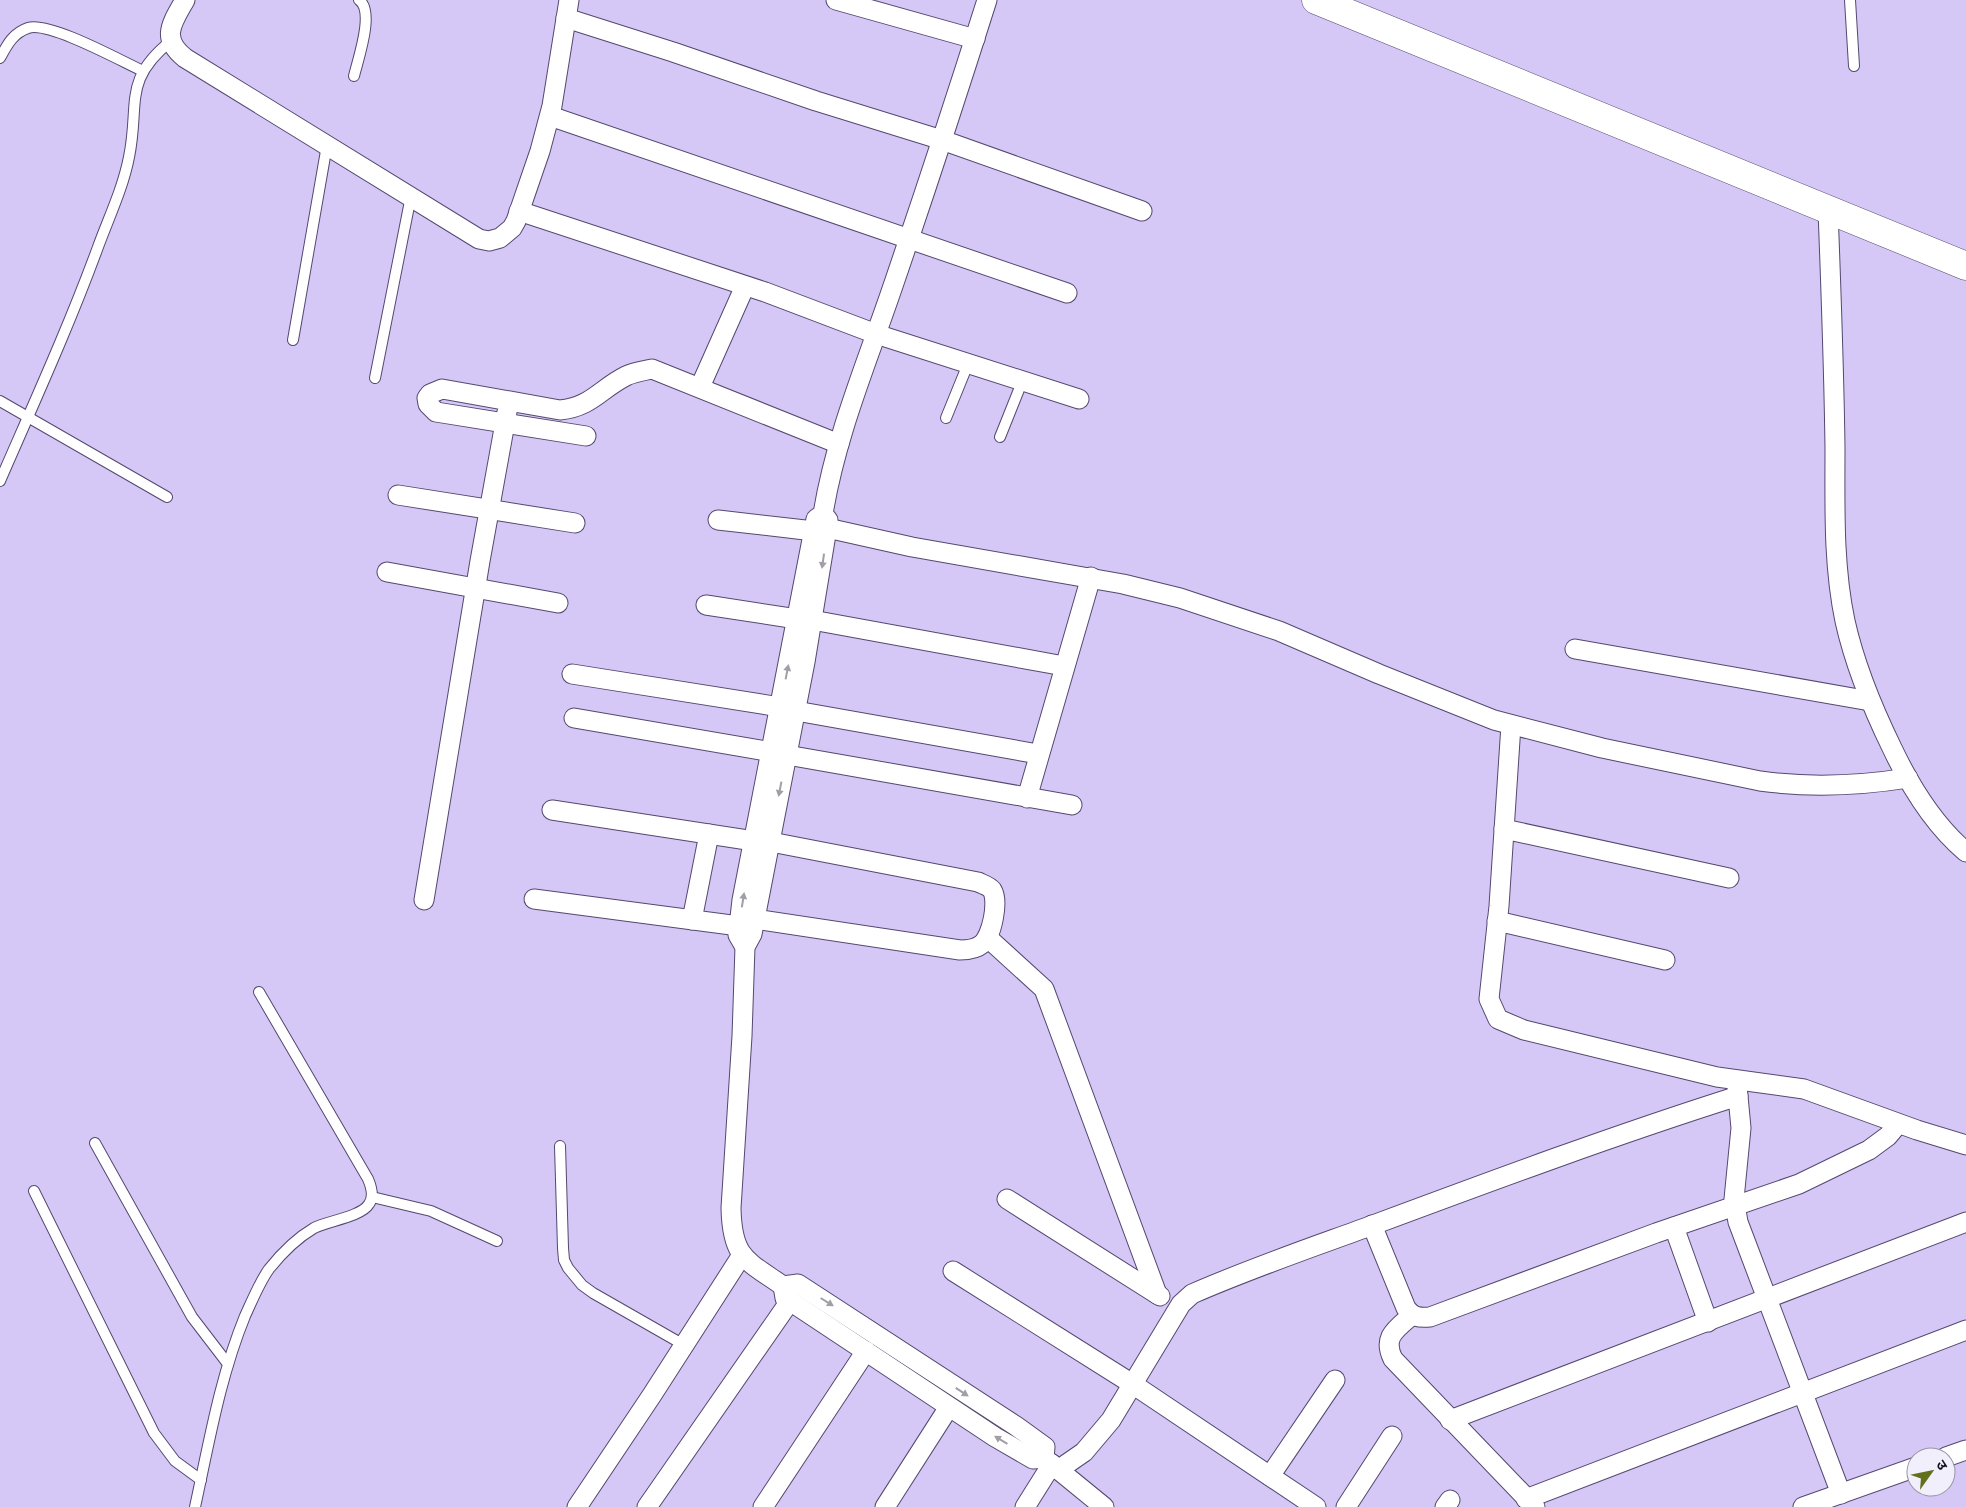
<svg xmlns="http://www.w3.org/2000/svg" width="1966" height="1507" viewBox="0 0 1966 1507" font-family="'Playfair Display','Noto Sans Devanagari',serif">
<style>
.lines{fill:none;stroke-linecap:round;stroke-linejoin:round}
.service-casing{stroke:#54486f;stroke-width:12}
.minor-casing{stroke:#54486f;stroke-width:21}
.primary-casing{stroke:#54486f;stroke-width:29}
.service{stroke:#fff;stroke-width:10}
.minor{stroke:#fff;stroke-width:19}
.primary{stroke:#fff;stroke-width:28}
.oneway{fill:#a19fa5}
</style>
<rect width="100%" height="100%" fill="#d5c8f7"/>
<g class="lines">
<g class="service-casing">
<g id="service">
<polyline points="1850,0 1854,66"/>
<path d="M0 58C7 45 13 33 28 28 49 21 121 61 143 71"/>
<path d="M354 76C358 59 375 11 359 0"/>
<polyline points="293,340 327,145"/>
<polyline points="375,378 411,196"/>
<polyline points="0,401 167,497"/>
<polyline points="946,418 968,364"/>
<polyline points="1000,437 1022,382"/>
<path d="M0 481C34 403 69 326 98 247 109 217 123 188 129 157 140 104 122 80 171 41"/>
<polyline points="95,1143 192,1317 228,1364"/>
<polyline points="560,1146 563,1248 564,1260 568,1268 582,1285 593,1293 684,1345"/>
<polyline points="34,1191 154,1433 175,1461 201,1480"/>
<polyline points="372,1197 431,1211 497,1241"/>
<path d="M195 1507C209 1443 220 1377 245 1316 252 1301 259 1283 269 1269 281 1254 297 1238 314 1228 327 1221 361 1217 369 1204 374 1197 371 1186 368 1179L259 992"/>
</g>
</g>
<g class="minor-casing">
<g id="minor">
<path d="M185 0C172 23 160 38 185 58L479 239 489 241 500 238 512 228 516 221 540 151 552 106 569 0"/>
<polyline points="836,0 975,39"/>
<polyline points="566,18 673,52 816,101 942,140 1142,211"/>
<polyline points="550,116 1067,293"/>
<path d="M1828 210C1831 289 1834 369 1835 448 1835 506 1833 564 1845 621 1855 666 1872 707 1892 748 1910 786 1934 825 1966 852"/>
<polyline points="519,211 765,292 876,334 1079,399"/>
<polyline points="700,387 745,286"/>
<path d="M586 436 436 412 428 404 427 398 430 394 442 389 560 410C591 407 600 389 626 376 634 372 643 371 652 369L839 444"/>
<polyline points="398,495 575,523"/>
<path d="M823 514 828 520 827 528 805 662 752 934 745 947 742 1036 731 1208C732 1258 746 1260 783 1286L798 1284 1016 1426 1045 1447 1044 1458"/>
<polyline points="718,520 814,531"/>
<path d="M827 528 912 547 1123 584 1180 598 1279 631 1379 674 1494 720 1602 748 1760 781C1810 788 1858 786 1908 778"/>
<polyline points="387,572 558,603"/>
<polyline points="706,605 797,619"/>
<polyline points="812,620 1064,666"/>
<polyline points="1575,649 1870,701"/>
<polyline points="572,674 780,707"/>
<polyline points="796,711 1038,754"/>
<polyline points="574,718 772,752"/>
<polyline points="1511,725 1499,906 1489,999 1498,1019 1524,1030 1717,1077 1804,1089 1917,1130 1966,1145"/>
<polyline points="787,755 1072,805"/>
<polyline points="1027,798 1091,577"/>
<polyline points="552,810 754,841"/>
<polyline points="1504,829 1729,878"/>
<polyline points="534,899 739,926"/>
<polyline points="424,900 480,561 507,412"/>
<path d="M755 919 960 950C968 950 976 949 982 944 992 936 999 901 992 890 989 886 982 884 978 882L771 842"/>
<polyline points="692,920 709,834"/>
<polyline points="1497,921 1665,960"/>
<polyline points="988,938 1044,989 1157,1294"/>
<path d="M745 947 738 935 742 900 816 519 823 514C836 434 868 360 894 283 926 189 957 95 987 0"/>
<polyline points="1737,1086 1741,1128 1734,1199 1738,1222 1841,1494"/>
<polyline points="1007,1199 1160,1296"/>
<path d="M1372 1225 1406 1308C1413 1317 1418 1318 1430 1317L1656 1233 1799 1184 1869 1150 1888 1136 1898 1124"/>
<polyline points="1674,1227 1708,1322"/>
<polyline points="953,1271 1134,1385 1316,1507"/>
<polyline points="783,1286 785,1298 790,1301 995,1437 1033,1459 1044,1458 1104,1507"/>
<path d="M1412 1315C1396 1329 1382 1337 1393 1359L1535 1507"/>
<polyline points="1450,1420 1966,1222"/>
<polyline points="1946,1457 1966,1450"/>
<path d="M1058 1470 1084 1452 1111 1420 1181 1304 1192 1294C1251 1268 1313 1247 1373 1225 1494 1180 1615 1135 1738 1096"/>
<polyline points="1270,1476 1335,1380"/>
<polyline points="1526,1499 1966,1330"/>
<polyline points="577,1507 652,1395 742,1255"/>
<polyline points="647,1507 790,1301"/>
<polyline points="763,1507 866,1351"/>
<polyline points="885,1507 949,1407"/>
<polyline points="1025,1507 1052,1464"/>
<polyline points="1346,1507 1392,1436"/>
<polyline points="1445,1507 1450,1500"/>
<polyline points="1803,1507 1916,1467"/>
</g>
</g>
<g class="primary-casing">
<polyline id="primary" points="1316,0 1966,266"/>
</g>
<use href="#service" class="service"/>
<use href="#minor" class="minor"/>
<use href="#primary" class="primary"/>
</g>
<defs><path id="oneway-solid" d="M-6-.8H1V-3.2L6.5 0L1 3.2V.8H-6Z" transform="scale(1.25)"/></defs>
<g class="oneway">
<use href="#oneway-solid" transform="translate(823 561) rotate(98)"/>
<use href="#oneway-solid" transform="translate(787 672) rotate(-79)"/>
<use href="#oneway-solid" transform="translate(780 789) rotate(101)"/>
<use href="#oneway-solid" transform="translate(743 900) rotate(-81)"/>
<use href="#oneway-solid" transform="translate(827 1302) rotate(32)"/>
<use href="#oneway-solid" transform="translate(962 1392) rotate(33)"/>
<use href="#oneway-solid" transform="translate(1001 1440) rotate(-149)"/>
</g>
<g transform="translate(1931 1472) rotate(57)"><circle r="24" fill="#f2effd" stroke="#9995a4"/>
<path d="M0-4L9 19L0 12L-9 19Z" fill="#63701a"/>
<text y="-8" font-size="14" font-weight="bold" text-anchor="middle" fill="#130e1e">उ</text>
</g>
</svg>
